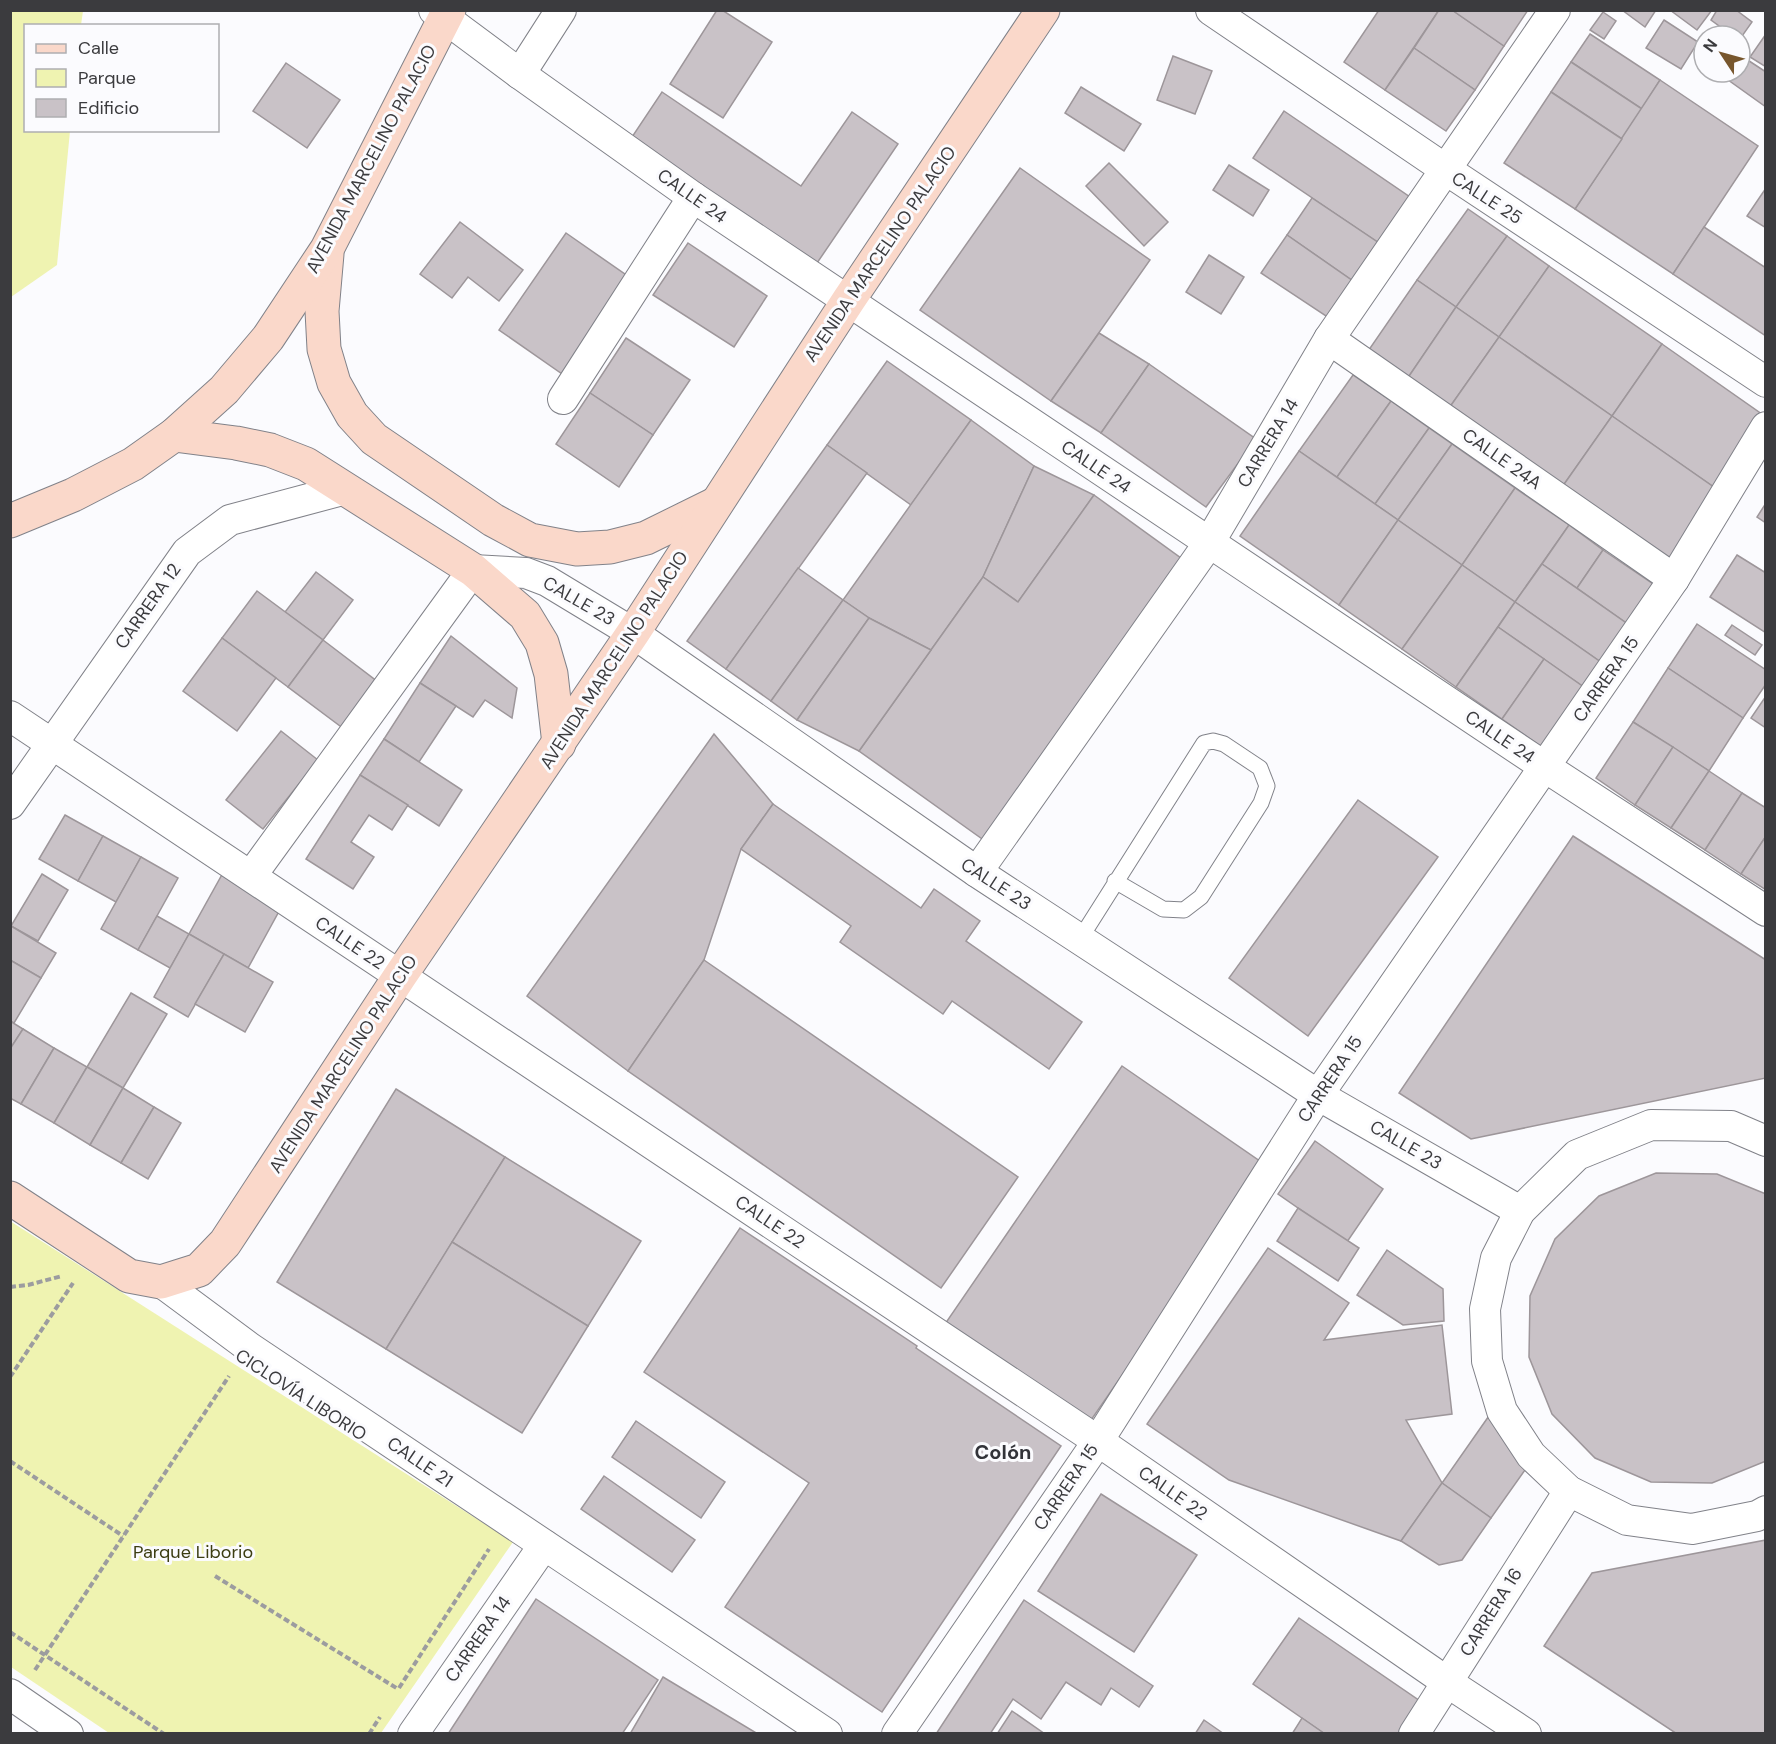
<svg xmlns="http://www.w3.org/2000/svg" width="1776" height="1744" viewBox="0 0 1776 1744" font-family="'DM Sans',sans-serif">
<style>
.green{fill:#eff3b1}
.building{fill:#c9c2c7;stroke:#9d969a;stroke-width:1.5}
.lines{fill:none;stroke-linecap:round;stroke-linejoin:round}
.lane-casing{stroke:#818289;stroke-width:17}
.street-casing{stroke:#818289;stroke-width:32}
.secondary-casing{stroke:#818289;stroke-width:35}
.path{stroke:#9c9c9f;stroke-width:4;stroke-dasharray:6 3;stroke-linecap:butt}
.lane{stroke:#fff;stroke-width:15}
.street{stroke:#fff;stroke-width:30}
.secondary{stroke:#fad8ca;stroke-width:33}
.labels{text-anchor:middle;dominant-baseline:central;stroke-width:6;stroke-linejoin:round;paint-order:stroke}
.street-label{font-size:18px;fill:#3b3b3e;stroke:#fbfbfe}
.park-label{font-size:18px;fill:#3c3d12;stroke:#fbfbfe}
.neighbourhood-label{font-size:20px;font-weight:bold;fill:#323339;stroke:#fbfbfe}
</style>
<rect width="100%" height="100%" fill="#fbfbfe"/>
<g class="green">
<polygon points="11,10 83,11 81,25 26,26 26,130 70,131 57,265 11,297"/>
<polygon points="10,1221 513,1542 381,1733 109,1733 11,1667"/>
</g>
<g class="building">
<polygon points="717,10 722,10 772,42 723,118 670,84"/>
<polygon points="1379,10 1439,10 1385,90 1344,62"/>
<polygon points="1439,10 1452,10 1504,46 1475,90 1414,48"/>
<polygon points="1452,10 1528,10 1504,46"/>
<polygon points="1622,10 1656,10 1645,27"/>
<polygon points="1670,10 1712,10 1697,30"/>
<polygon points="1717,10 1736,10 1752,22 1740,39 1740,36 1733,36 1711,20"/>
<polygon points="1603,12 1616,21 1604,39 1590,30"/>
<polygon points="1664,20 1698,42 1681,69 1646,48"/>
<polygon points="1590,34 1660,80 1642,109 1571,62"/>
<polygon points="1766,34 1766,67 1750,57"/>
<polygon points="1414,48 1475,90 1446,131 1385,90"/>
<polygon points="1740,55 1766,72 1766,107 1717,72 1740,72"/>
<polygon points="1173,56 1212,71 1195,114 1157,100"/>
<polygon points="1571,62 1642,109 1622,139 1551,92"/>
<polygon points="286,63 340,100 307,148 253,111"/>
<polygon points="1660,80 1758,146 1673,274 1575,209"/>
<polygon points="1081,87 1141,124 1124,151 1065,113"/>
<polygon points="662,92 801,186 852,112 898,144 815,266 630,140"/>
<polygon points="1551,92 1622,139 1575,209 1504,163"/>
<polygon points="1284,111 1410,197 1379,243 1253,158"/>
<polygon points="1109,163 1168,222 1144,246 1086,186"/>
<polygon points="1229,165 1269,190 1253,216 1213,190"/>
<polygon points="1020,168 1150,260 1051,401 920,310"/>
<polygon points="1766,188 1766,228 1747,216"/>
<polygon points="1312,198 1379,243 1353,281 1287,235"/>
<polygon points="1468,209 1507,236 1456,307 1417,280"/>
<polygon points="460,222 523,270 499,301 468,277 452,298 420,274"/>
<polygon points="1704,227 1766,268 1766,336 1673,274"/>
<polygon points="566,233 632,279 565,376 499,330"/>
<polygon points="1287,235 1353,281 1329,318 1261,273"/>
<polygon points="1507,236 1549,266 1499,337 1456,307"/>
<polygon points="688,243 767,296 734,347 653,295"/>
<polygon points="1209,255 1244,277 1221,314 1186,292"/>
<polygon points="1549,266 1662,344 1612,416 1499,337"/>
<polygon points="1417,280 1456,307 1405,382 1366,354"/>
<polygon points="1456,307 1499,337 1447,411 1405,382"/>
<polygon points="1099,333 1149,364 1101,433 1051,401"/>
<polygon points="1499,337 1612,416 1560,490 1447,411"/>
<polygon points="626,338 690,380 653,435 590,393"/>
<polygon points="1662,344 1766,417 1718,490 1612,416"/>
<polygon points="887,361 971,420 911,505 827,445"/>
<polygon points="1149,364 1256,439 1206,507 1101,433"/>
<polygon points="1353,375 1391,401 1337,477 1299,451"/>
<polygon points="590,393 653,435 619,487 556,444"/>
<polygon points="1391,401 1429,428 1375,504 1337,477"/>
<polygon points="1612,416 1718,490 1666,565 1560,490"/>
<polygon points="971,420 1034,466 983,577 931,650 869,618 843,600"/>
<polygon points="1429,428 1452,444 1398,520 1375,504"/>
<polygon points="1452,444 1515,488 1462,565 1398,520"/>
<polygon points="827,445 867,473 726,669 687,641"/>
<polygon points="1299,451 1398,520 1339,605 1240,536"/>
<polygon points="1034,466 1094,495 1018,602 983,577"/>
<polygon points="1515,488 1569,525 1515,602 1462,565"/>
<polygon points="1094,495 1185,561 985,841 859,751 983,577 1018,602"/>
<polygon points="1766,503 1766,523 1757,517"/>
<polygon points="1398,520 1462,565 1402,649 1339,605"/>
<polygon points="1569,525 1603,550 1577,588 1542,564"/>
<polygon points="1603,550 1659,588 1632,627 1577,588"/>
<polygon points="1737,555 1766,573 1766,633 1710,597"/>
<polygon points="1542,564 1632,627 1605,665 1515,602"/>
<polygon points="1462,565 1515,602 1456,687 1402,649"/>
<polygon points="798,568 843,600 771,701 726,669"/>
<polygon points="316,572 353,600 323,640 285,612"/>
<polygon points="257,591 323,640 288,687 222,638"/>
<polygon points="843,600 869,618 797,720 771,701"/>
<polygon points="1515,602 1605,665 1588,690 1498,627"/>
<polygon points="869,618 931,650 859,751 797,720"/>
<polygon points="1697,624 1766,670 1766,684 1743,718 1668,668"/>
<polygon points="1732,625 1762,645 1755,655 1725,635"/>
<polygon points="1498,627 1544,659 1502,719 1456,687"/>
<polygon points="451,636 517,688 512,718 485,700 473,717 420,683"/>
<polygon points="222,638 276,678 237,731 183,691"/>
<polygon points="323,640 378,682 344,729 288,687"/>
<polygon points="1544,659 1588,690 1546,750 1502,719"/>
<polygon points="1668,668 1743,718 1709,771 1633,722"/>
<polygon points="420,683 456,706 419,762 384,739"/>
<polygon points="1766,696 1766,728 1751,718"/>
<polygon points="1633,722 1673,747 1635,805 1596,778"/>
<polygon points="281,731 318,760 263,829 226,800"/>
<polygon points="714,734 773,804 741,849 704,960 628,1071 527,996"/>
<polygon points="384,739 462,790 439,826 360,775"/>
<polygon points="1673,747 1709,771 1671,828 1635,805"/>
<polygon points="1709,771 1742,793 1705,850 1671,828"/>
<polygon points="360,775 408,805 392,830 369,815 351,842 374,857 353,889 306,859"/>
<polygon points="1742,793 1766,808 1766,836 1741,874 1705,850"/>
<polygon points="1358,800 1438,857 1308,1036 1229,978"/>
<polygon points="773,804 921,908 934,889 980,921 966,941 1082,1022 1049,1069 952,1001 943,1014 840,942 851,926 741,849"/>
<polygon points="65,815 103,836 78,881 39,859"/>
<polygon points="103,836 141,857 116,902 78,881"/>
<polygon points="1573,836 1766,960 1766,1078 1471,1139 1399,1093"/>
<polygon points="1766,836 1766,890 1741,874"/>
<polygon points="141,857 178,878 138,950 101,929"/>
<polygon points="224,871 283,904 248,968 189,934"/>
<polygon points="42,874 68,890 38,941 11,926"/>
<polygon points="157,916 189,934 170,968 138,950"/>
<polygon points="11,926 56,953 41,978 10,960"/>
<polygon points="189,934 224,954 188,1017 154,997"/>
<polygon points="224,954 273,982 245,1032 195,1004"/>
<polygon points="10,960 41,978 14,1023 10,1021"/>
<polygon points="704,960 1018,1177 941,1288 628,1071"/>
<polygon points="131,993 167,1014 123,1088 87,1067"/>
<polygon points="10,1021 23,1029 10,1049"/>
<polygon points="23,1029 54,1048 21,1104 10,1098 10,1049"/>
<polygon points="54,1048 87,1067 54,1123 21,1104"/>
<polygon points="1122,1066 1267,1166 1089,1423 945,1324"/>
<polygon points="87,1067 123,1088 90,1145 54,1123"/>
<polygon points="123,1088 154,1107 121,1163 90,1145"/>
<polygon points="396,1089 505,1157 386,1349 277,1282"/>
<polygon points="154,1107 181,1123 148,1179 121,1163"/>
<polygon points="1315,1141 1383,1189 1347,1242 1278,1194"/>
<polygon points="505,1157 641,1241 588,1326 452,1242"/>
<polygon points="1656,1173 1717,1174 1766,1194 1766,1461 1712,1483 1651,1482 1595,1458 1552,1414 1529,1357 1530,1296 1555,1239 1599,1196"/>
<polygon points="1298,1208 1359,1248 1338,1281 1277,1241"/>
<polygon points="740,1228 917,1346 916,1348 1061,1446 882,1712 725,1607 809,1483 644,1372"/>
<polygon points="452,1242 588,1326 522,1433 386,1349"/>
<polygon points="1268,1248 1349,1303 1324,1340 1442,1325 1452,1414 1406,1420 1442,1483 1401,1541 1229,1480 1147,1424"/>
<polygon points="1387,1250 1443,1289 1444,1321 1403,1325 1357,1295"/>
<polygon points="1491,1413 1525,1470 1491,1518 1442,1483"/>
<polygon points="636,1421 725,1482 701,1518 612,1457"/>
<polygon points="604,1476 695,1540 672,1572 581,1509"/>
<polygon points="1442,1483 1491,1518 1462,1560 1439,1565 1401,1541"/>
<polygon points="1101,1494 1197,1555 1134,1652 1038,1591"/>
<polygon points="1766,1540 1766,1734 1677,1734 1544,1646 1592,1573"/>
<polygon points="536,1599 658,1680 622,1734 448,1734"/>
<polygon points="1024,1600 1153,1686 1139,1707 1111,1688 1101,1705 1066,1682 1041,1719 1013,1699 990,1734 936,1734"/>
<polygon points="1299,1618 1420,1701 1398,1734 1325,1734 1253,1684"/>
<polygon points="663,1677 758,1734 630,1734"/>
<polygon points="1012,1711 1045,1734 997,1734"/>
<polygon points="1302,1718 1325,1734 1292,1734"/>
<polygon points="1204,1720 1224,1734 1195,1734"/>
</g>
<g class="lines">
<g class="lane-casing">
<polyline id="lane" points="1080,939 1204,743 1213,741 1224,744 1260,768 1267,786 1261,803 1201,897 1184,910 1163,909 1115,881"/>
</g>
<g class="street-casing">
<g id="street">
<polyline points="434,10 520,74 693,197 1545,767 1766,911"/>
<polyline points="1211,10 1445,169 1766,382"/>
<polyline points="520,74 561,10"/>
<polyline points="1329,339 1674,579"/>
<polyline points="563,399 693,197"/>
<polyline points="10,716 1098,1441 1447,1682 1526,1734"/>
<polyline points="10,804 187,552 230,520 346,489"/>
<polyline points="977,872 1209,543 1329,339 1555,10"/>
<polyline points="251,876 473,570 526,573 547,581 633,633 977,872 1318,1095 1520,1211"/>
<polyline points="1766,1141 1731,1126 1651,1125 1577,1155 1520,1211 1496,1258 1485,1309 1487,1361 1502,1411 1531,1455 1569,1491 1627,1520 1692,1529 1757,1516 1766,1511"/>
<polyline points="161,1282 250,1348 827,1734"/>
<polyline points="10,1694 68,1734"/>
<polyline points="413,1734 544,1545"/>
<polyline points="897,1734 1098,1441 1318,1095 1674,579 1766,427"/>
<polyline points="1414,1734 1569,1491"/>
</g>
</g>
<g class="secondary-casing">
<g id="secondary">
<polyline points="327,254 322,311 324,349 334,383 352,415 374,439 493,520 530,540 577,549 610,547 646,538 715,504"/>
<polyline points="174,435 236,443 270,450 306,464 473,570 525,615 542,643 551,674 559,744"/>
<polyline points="10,521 73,495 133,464 174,435 224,390 268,338 327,249 449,10"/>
<polyline points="10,1198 129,1276 161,1282 199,1270 225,1243 400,976 633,633 848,301 1043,10"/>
</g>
</g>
<g class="path">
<polyline points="10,1287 28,1285 62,1276"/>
<polyline points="10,1377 73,1283"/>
<polyline points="10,1461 123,1536"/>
<polyline points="215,1576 398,1689"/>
<polyline points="10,1632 164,1734"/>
<polyline points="35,1670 229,1376"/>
<polyline points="399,1688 489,1549"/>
<polyline points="369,1734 380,1717"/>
</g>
<use href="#lane" class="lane"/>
<use href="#street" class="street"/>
<use href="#secondary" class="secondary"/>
</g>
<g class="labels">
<g class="street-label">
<text transform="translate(371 159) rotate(-62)">AVENIDA MARCELINO PALACIO</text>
<text transform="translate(692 196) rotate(35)">CALLE 24</text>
<text transform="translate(1487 198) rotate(33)">CALLE 25</text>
<text transform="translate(880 254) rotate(-56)">AVENIDA MARCELINO PALACIO</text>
<text transform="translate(1268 443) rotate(-59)">CARRERA 14</text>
<text transform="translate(1502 459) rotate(35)">CALLE 24A</text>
<text transform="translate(1096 467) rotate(34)">CALLE 24</text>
<text transform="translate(579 601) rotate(30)">CALLE 23</text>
<text transform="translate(148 606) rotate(-55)">CARRERA 12</text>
<text transform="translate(614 660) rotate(-57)">AVENIDA MARCELINO PALACIO</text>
<text transform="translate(1606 679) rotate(-55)">CARRERA 15</text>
<text transform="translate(1500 737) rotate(34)">CALLE 24</text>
<text transform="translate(996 884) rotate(33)">CALLE 23</text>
<text transform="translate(350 943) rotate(34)">CALLE 22</text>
<text transform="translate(343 1064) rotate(-57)">AVENIDA MARCELINO PALACIO</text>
<text transform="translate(1330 1079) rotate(-56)">CARRERA 15</text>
<text transform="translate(1406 1145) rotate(30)">CALLE 23</text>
<text transform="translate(770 1222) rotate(34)">CALLE 22</text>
<text transform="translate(301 1395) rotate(33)">CICLOVÍA LIBORIO</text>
<text transform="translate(420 1462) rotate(34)">CALLE 21</text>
<text transform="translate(1066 1487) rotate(-56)">CARRERA 15</text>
<text transform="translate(1173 1493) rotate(35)">CALLE 22</text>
<text transform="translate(1491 1612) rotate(-58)">CARRERA 16</text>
<text transform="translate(478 1639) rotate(-55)">CARRERA 14</text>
</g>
<g class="park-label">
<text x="193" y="1552">Parque Liborio</text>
</g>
<g class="neighbourhood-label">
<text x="1003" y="1452">Colón</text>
</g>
</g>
<rect width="1776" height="1744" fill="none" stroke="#3b3b3e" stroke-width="24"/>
<rect x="24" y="24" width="195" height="108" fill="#fbfbfe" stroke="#aeaeb1" stroke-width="1.5"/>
<rect x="36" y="44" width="30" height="9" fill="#fad8ca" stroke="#aeaeb1" stroke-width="1.5"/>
<text x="78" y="54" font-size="18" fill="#3b3b3e">Calle</text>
<rect x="36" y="69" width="30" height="18" fill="#eff3b1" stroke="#aeaeb1" stroke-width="1.5"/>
<text x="78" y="84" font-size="18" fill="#3b3b3e">Parque</text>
<rect x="36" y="99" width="30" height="18" fill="#c9c2c7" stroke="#aeaeb1" stroke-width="1.5"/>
<text x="78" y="114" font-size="18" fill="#3b3b3e">Edificio</text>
<g transform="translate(1722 54) rotate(306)"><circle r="28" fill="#fbfbfe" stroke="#aeaeb1" stroke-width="1.5"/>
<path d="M0-4.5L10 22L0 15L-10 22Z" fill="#77562d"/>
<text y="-9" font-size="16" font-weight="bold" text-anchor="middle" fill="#3b3b3e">N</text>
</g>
</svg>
